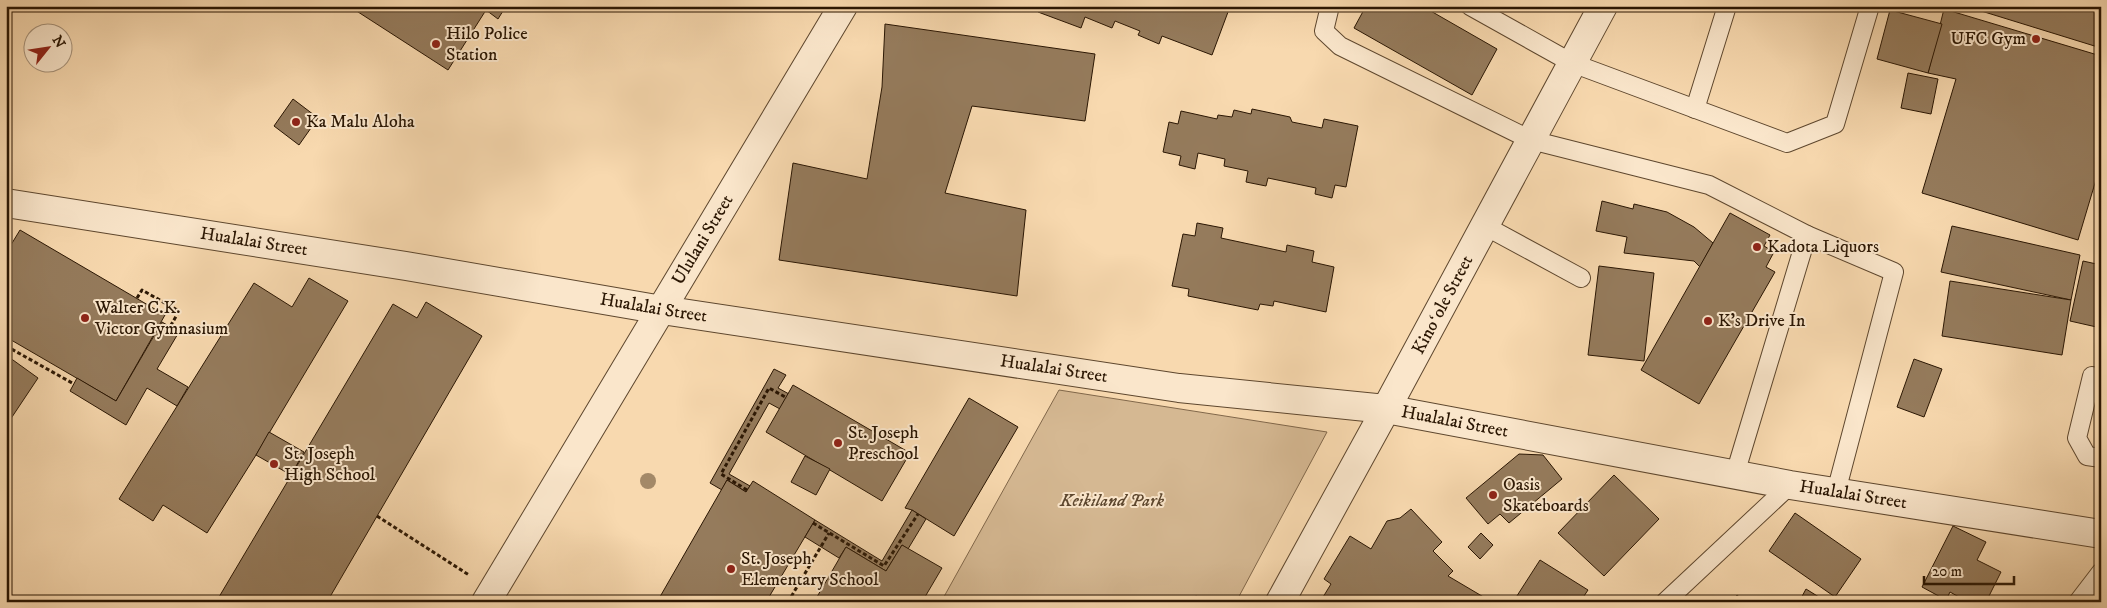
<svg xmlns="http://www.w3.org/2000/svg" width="2107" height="608" viewBox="0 0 2107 608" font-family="'IM FELL DW Pica',serif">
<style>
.green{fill:#d5b892;stroke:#80674a}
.building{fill:#957b5c;stroke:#2a1603}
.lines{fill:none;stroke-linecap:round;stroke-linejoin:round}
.service-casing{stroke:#5e472e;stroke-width:20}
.minor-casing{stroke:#5e472e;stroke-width:30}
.tertiary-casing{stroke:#5e472e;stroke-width:30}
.path{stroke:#2a1603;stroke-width:3;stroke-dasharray:4 2.5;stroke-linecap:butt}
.service{stroke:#fae6cb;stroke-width:18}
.minor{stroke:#fae6cb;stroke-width:28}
.tertiary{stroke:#fae6cb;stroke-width:28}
.tree{fill:#a38968}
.poi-dot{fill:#8f2418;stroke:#fae6cb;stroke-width:2}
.labels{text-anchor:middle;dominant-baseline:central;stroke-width:4;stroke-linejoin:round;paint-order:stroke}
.poi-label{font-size:18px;fill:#2a1603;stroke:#fae6cb;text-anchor:start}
.street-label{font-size:18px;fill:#2a1603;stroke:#fae6cb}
.park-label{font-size:18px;font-style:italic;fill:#5d472e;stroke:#fae6cb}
</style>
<rect width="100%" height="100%" fill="#f8d9af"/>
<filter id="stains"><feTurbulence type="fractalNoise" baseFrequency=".004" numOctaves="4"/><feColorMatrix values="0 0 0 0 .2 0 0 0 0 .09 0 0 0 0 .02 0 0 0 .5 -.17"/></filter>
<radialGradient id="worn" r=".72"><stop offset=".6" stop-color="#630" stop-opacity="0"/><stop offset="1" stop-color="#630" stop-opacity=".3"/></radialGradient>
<polygon class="green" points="1059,390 1327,432 1236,602 941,602"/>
<g class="building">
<polygon points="358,6 506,6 498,19 486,10 448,70 355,10"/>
<polygon points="1040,6 1212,6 1228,12 1212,55 1162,36 1159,44 1138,35 1140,31 1115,21 1112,28 1085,17 1081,28 1038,12"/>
<polygon points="1366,6 1422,6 1497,49 1472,95 1354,28"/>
<polygon points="1965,6 2101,6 2101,48"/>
<polygon points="1944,9 2101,56 2101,163 2078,240 1922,193 1956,79 1928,73"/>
<polygon points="1890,10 1942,24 1928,73 1877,59"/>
<polygon points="885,24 1095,54 1085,121 972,106 945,193 1026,210 1017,296 779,260 793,163 867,179 882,87"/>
<polygon points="1908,73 1938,79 1931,114 1901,108"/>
<polygon points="293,99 318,118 299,145 274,126"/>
<polygon points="1252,109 1290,117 1292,122 1322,128 1324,119 1358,126 1346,187 1335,185 1332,198 1315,194 1316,188 1268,178 1266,186 1246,182 1248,171 1224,166 1225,159 1198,153 1195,169 1179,165 1181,156 1163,152 1169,122 1178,124 1181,111 1217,119 1218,115 1232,117 1234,110 1251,114"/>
<polygon points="1602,201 1633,209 1634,204 1667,212 1694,227 1713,243 1700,267 1694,261 1624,253 1627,237 1596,231"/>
<polygon points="1730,213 1770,235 1764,246 1774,252 1766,267 1775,272 1699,404 1641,370"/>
<polygon points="1197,223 1223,228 1221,238 1286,252 1287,245 1314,251 1312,262 1334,267 1326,312 1274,301 1273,306 1260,304 1258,310 1188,296 1189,289 1172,286 1183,234 1195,236"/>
<polygon points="1952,226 2080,255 2071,300 1941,272"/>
<polygon points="20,230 165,315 116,401 6,337 6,253"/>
<polygon points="2083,261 2101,265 2101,328 2070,321"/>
<polygon points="1599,266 1654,273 1644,361 1588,355"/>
<polygon points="309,278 348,301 256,455 207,533 163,505 153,521 119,499 254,283 292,307"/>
<polygon points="1950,281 2071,300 2062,355 1942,336"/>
<polygon points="426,302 482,336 327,602 216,602 393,304 417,318"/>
<polygon points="162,322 179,332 157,369 188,387 177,406 147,388 126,425 70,391 77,378 116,401"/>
<polygon points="6,355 38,378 8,423 6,422"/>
<polygon points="1914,359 1942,369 1924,417 1897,407"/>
<polygon points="774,369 786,375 778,388 789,394 780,409 769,403 729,474 750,486 746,492 727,480 722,490 710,483"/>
<polygon points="793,385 910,453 882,501 766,432"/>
<polygon points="969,398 1018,427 954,536 912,510 905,508"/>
<polygon points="269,432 304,452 291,475 256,455"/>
<polygon points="1519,454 1543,455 1562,479 1509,523 1500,514 1488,524 1466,498"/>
<polygon points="805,456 830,469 816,495 791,482"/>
<polygon points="1614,475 1659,519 1604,576 1558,533"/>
<polygon points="727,480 746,492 753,481 815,520 766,602 657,602"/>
<polygon points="1411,509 1442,542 1433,551 1453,571 1448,576 1492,602 1320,602 1331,584 1324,579 1350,536 1371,549 1387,521 1400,518"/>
<polygon points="912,510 926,519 908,549 902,545 886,571 846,547 839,558 805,537 815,520 882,561"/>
<polygon points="1795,513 1861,559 1835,597 1769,551"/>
<polygon points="1953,526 1986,542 1977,560 2001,572 1986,602 1968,602 1950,592 1946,600 1922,587"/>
<polygon points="1481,533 1493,545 1480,559 1468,547"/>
<polygon points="902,545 942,568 922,602 814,602 846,547 886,571"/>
<polygon points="1540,560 1588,590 1580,602 1513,602"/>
<polygon points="1806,589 1827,602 1799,602"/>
<polygon points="1737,595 1745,602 1731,602"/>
</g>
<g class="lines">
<g class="service-casing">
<g id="service">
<polyline points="1330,6 1324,31 1340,46 1531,140 1709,185 1807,235 1735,474"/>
<polyline points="1470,6 1572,63 1787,143 1835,124 1870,6"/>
<polyline points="1695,109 1727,6"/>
<polyline points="1485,226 1581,278"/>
<polyline points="1807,235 1894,272 1836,492"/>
<polyline points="2101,378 2092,376 2077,438 2087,456 2101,458"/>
<polyline points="1665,602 1790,485"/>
<polyline points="2078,602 2101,572"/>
</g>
</g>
<g class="minor-casing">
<g id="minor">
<path id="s1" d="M1386 409 1790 485 2101 534"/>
<path id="s2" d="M486 602 843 6"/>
</g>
</g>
<g class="tertiary-casing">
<g id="tertiary">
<path id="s3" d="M6 203 406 266 662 310 1179 388 1386 409"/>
<polyline points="1280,602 1386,409 1603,6"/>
</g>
</g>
<g class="path">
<polyline points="137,298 142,290 179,311 170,327"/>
<polyline points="6,346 74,384"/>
<polyline points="747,490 721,474 769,388 787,398"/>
<polyline points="377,516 469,575"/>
<polyline points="813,523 884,566 918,514"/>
<polyline points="788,602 829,533"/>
<polyline points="1194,602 1197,596"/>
</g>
<use href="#service" class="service"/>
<use href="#minor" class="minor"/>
<use href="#tertiary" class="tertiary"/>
</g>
<circle class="tree" cx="648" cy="481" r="8"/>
<g class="poi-dot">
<circle cx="2036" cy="39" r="5"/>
<circle cx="436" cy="44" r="5"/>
<circle cx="296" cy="122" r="5"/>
<circle cx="1757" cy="247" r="5"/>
<circle cx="85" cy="318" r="5"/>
<circle cx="1708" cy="321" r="5"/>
<circle cx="838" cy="443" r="5"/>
<circle cx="274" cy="464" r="5"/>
<circle cx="1493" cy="495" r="5"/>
<circle cx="731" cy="569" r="5"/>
</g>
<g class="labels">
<g class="poi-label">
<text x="446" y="34">Hilo Police<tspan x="446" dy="21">Station</tspan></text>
<text x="2026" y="39" text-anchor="end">UFC Gym</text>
<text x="306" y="122">Ka Malu Aloha</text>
<text x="1767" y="247">Kadota Liquors</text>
<text x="95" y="308">Walter C.K.<tspan x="95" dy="21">Victor Gymnasium</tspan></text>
<text x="1718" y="321">K’s Drive In</text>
<text x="848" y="433">St. Joseph<tspan x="848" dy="21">Preschool</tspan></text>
<text x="284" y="454">St. Joseph<tspan x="284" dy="21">High School</tspan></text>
<text x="1503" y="485">Oasis<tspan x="1503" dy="21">Skateboards</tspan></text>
<text x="741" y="559">St. Joseph<tspan x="741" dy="21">Elementary School</tspan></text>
</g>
<g class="street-label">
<text stroke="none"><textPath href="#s2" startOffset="422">Ululani Street</textPath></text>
<text stroke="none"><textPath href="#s3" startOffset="251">Hualalai Street</textPath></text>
<text transform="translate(1443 305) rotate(-62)">Kinoʻole Street</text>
<text stroke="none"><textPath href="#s3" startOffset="656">Hualalai Street</textPath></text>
<text stroke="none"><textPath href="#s3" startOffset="1061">Hualalai Street</textPath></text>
<text stroke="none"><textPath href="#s1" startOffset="70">Hualalai Street</textPath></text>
<text stroke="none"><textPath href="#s1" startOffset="475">Hualalai Street</textPath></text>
</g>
<g class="park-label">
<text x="1112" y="501">Keikiland Park</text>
</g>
</g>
<rect width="2107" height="608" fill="none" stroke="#f8d9af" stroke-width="25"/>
<rect x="8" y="8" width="2092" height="593" fill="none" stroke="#2a1603" stroke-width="2.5"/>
<rect x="12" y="12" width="2082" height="583" fill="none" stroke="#2a1603"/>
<g transform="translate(48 48) rotate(60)"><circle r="24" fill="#fae6cb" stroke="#a7937b"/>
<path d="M0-4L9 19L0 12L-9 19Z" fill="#8f2418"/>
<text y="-8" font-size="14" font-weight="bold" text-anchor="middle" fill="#2a1603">N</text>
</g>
<path d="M1924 576v8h90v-8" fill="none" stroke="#2a1603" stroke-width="2.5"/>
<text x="1932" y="576" font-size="15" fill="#2a1603" stroke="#fae6cb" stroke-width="4" paint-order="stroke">20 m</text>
<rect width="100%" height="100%" filter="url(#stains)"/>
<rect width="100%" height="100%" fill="url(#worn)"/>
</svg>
